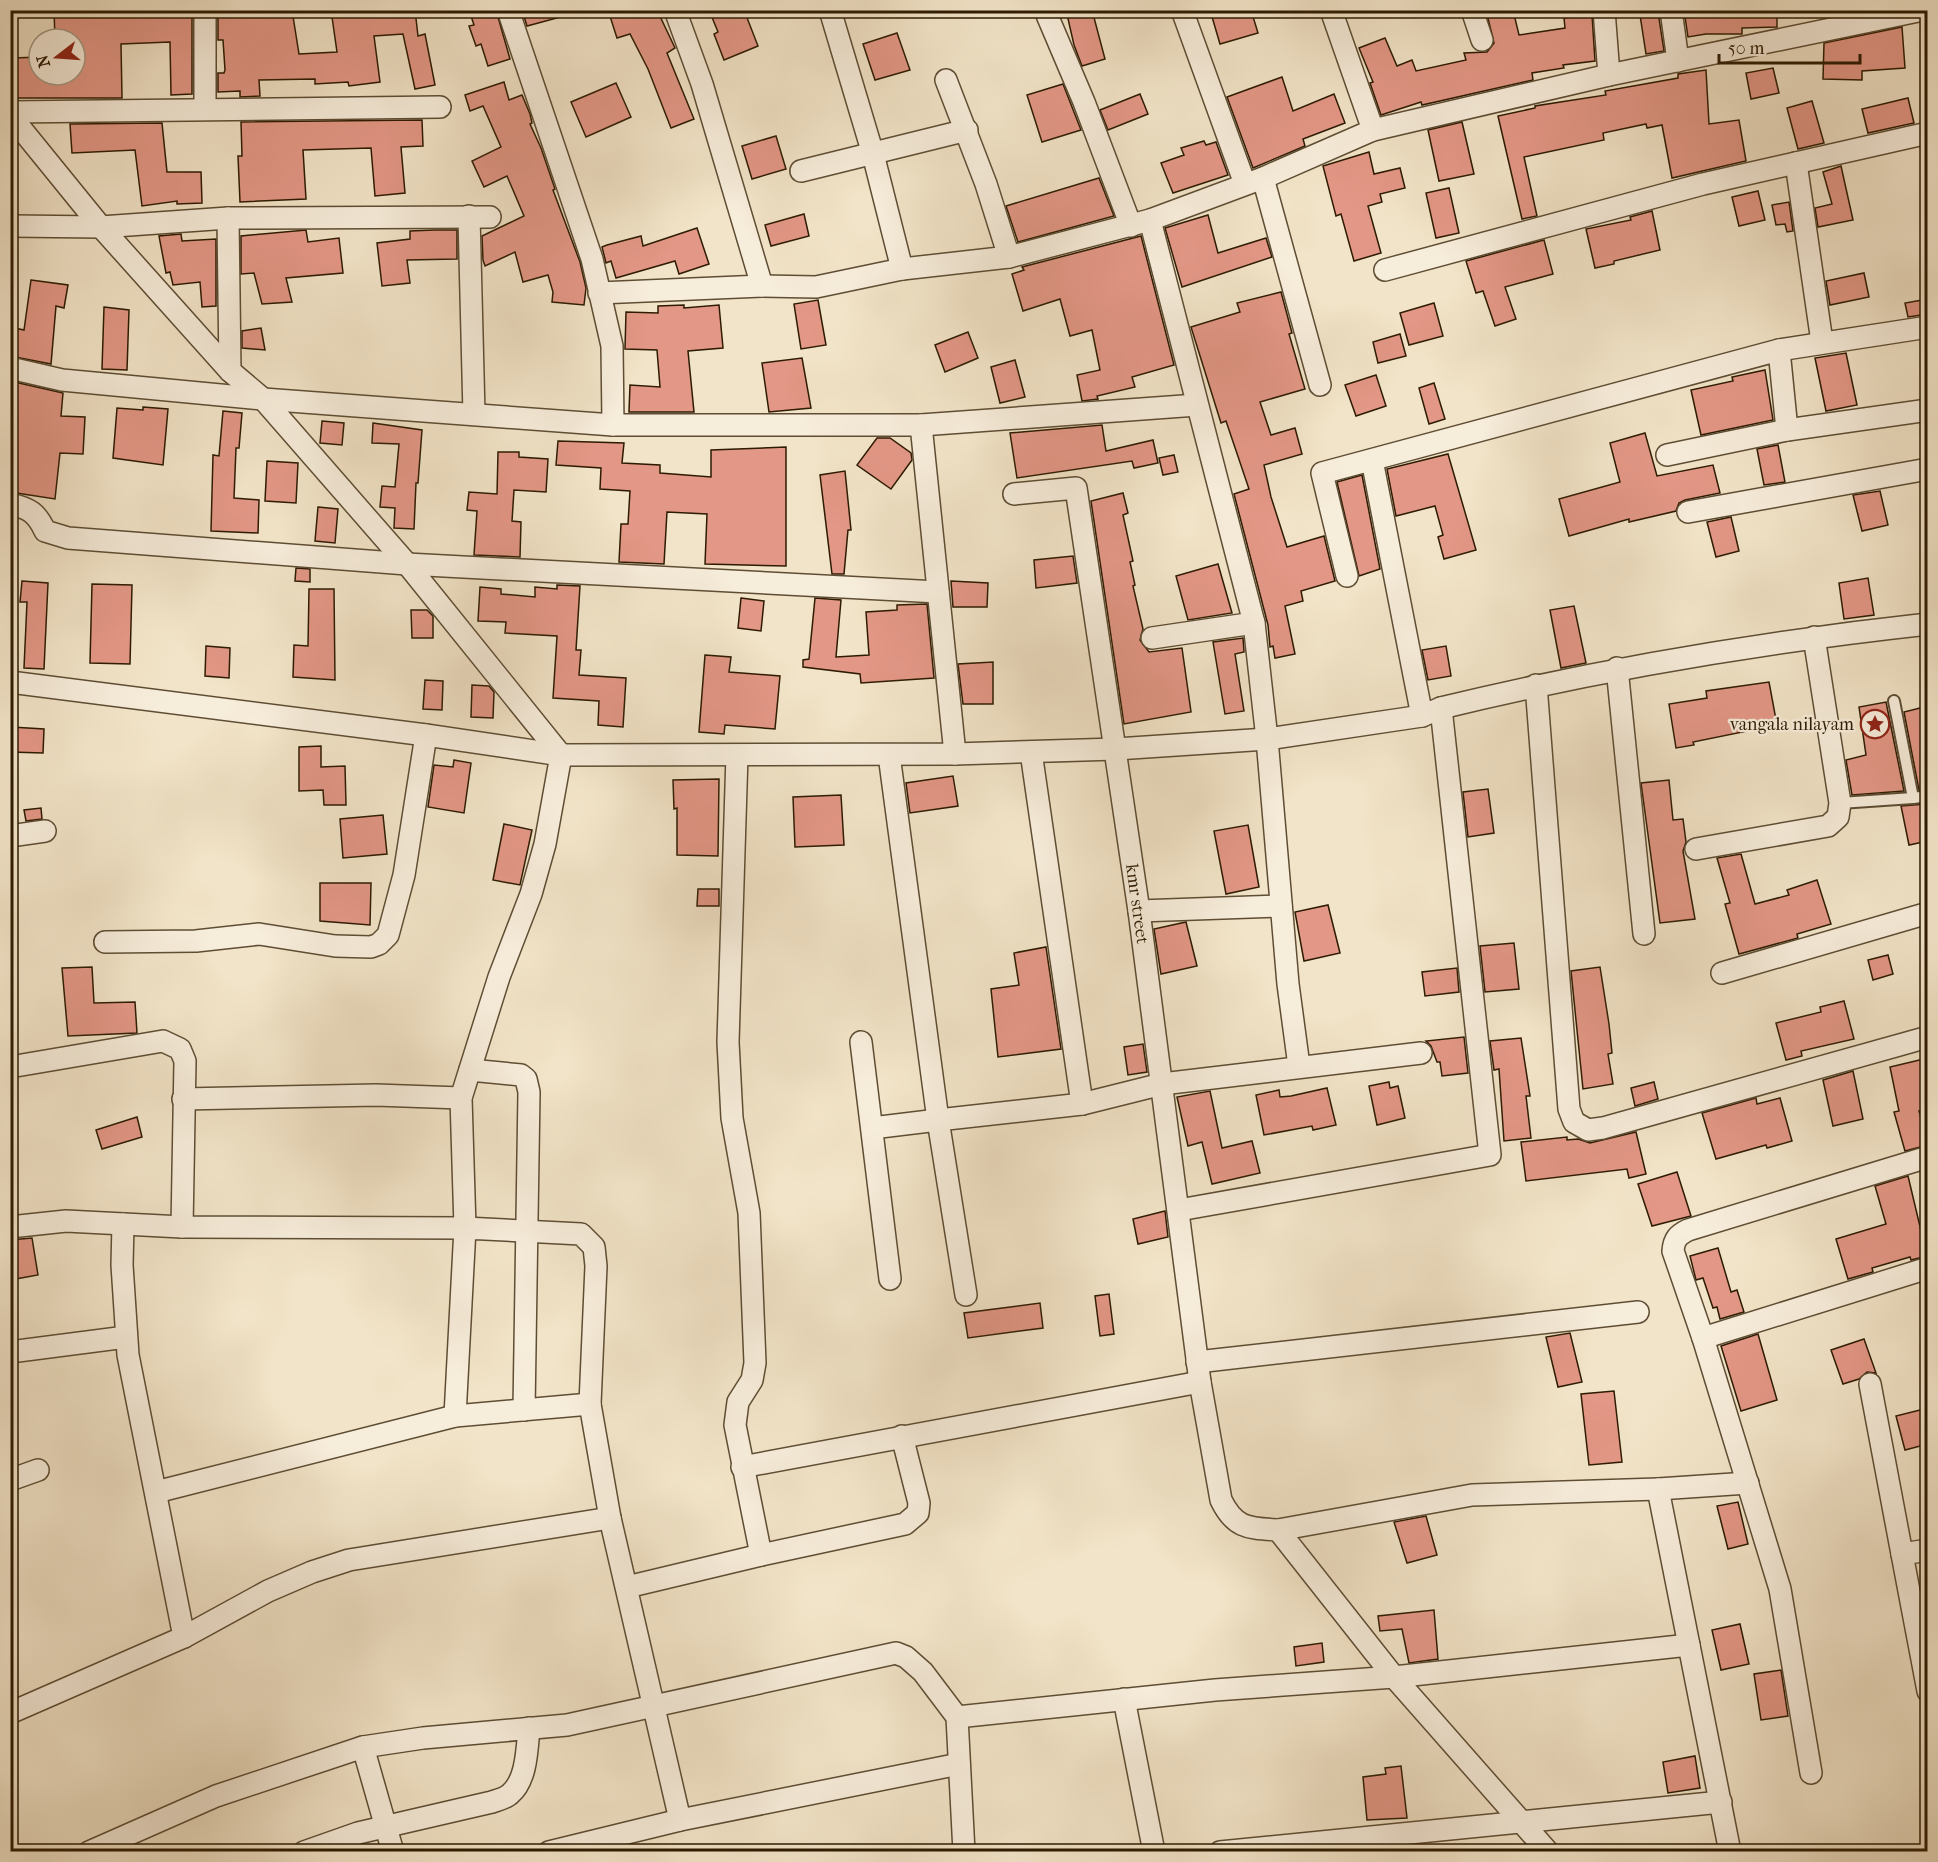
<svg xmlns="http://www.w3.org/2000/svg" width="1938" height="1862" viewBox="0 0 1938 1862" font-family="'IM FELL French Canon',serif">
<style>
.building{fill:#e39786;stroke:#2d1b02;stroke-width:1.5}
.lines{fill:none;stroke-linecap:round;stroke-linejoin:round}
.lane-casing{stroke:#5e4d34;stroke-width:14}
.street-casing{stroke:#5e4d34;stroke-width:24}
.lane{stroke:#f7eddb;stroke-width:10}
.street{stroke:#f7eddb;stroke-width:21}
.labels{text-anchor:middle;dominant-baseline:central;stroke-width:4.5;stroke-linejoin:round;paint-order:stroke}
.poi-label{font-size:18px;fill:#2d1b02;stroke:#f7eddb;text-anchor:end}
.street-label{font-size:18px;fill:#2d1b02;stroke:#f7eddb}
</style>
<rect width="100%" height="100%" fill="#f2e4c8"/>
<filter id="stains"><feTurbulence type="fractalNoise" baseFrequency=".00333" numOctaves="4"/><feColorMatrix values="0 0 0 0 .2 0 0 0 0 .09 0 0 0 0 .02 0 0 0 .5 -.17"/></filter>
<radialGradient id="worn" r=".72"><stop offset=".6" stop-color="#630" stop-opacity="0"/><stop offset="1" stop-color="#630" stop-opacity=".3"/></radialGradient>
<g class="building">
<polygon points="54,10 192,10 192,94 171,95 170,42 121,44 122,98 16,98 14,58 39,57 39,75 75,75 75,39 55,39"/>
<polygon points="218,10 254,10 254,13 292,10 299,54 337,52 331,10 415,10 418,36 425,34 435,85 415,89 403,34 374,36 380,82 349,86 348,82 315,84 315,79 259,80 260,96 240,97 240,91 218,92 218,73 224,73 225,70 223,40 218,40"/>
<polygon points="469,10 496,10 510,59 488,66 481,44 476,46 469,26 474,25"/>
<polygon points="522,10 567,10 568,15 527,26"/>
<polygon points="608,10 657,10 675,48 667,53 694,119 671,128 648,69 630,34 617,38"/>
<polygon points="709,10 744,10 758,46 724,60 714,34 718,32"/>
<polygon points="1066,10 1092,10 1105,59 1082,66 1074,45"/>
<polygon points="1210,10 1251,10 1258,33 1220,44"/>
<polygon points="1486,10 1513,10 1519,35 1565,28 1564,18 1592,15 1595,61 1563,65 1564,68 1532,73 1533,80 1422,105 1421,102 1381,115 1370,83 1373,82 1359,48 1385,38 1397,66 1412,60 1416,71 1466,60 1464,53 1487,52 1494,43"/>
<polygon points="1684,10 1777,10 1777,27 1742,28 1742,34 1706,34 1688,37"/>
<polygon points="1658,12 1664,51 1646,54 1640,15"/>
<polygon points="1902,27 1905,68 1862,71 1862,80 1823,79 1824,43"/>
<polygon points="897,33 910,70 875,80 863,44"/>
<polygon points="1773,68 1779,93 1751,99 1746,73"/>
<polygon points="1706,70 1709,124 1739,120 1746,161 1672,178 1662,125 1647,128 1646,124 1603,133 1604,140 1524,157 1537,216 1522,219 1498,116 1535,108 1535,106 1606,95 1605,91 1678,78 1678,74"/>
<polygon points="1282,77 1293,111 1334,94 1345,123 1303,139 1305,146 1253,168 1227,97"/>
<polygon points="504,82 509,100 522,95 530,114 532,123 530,124 541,148 555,189 553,190 580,262 586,288 584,305 552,302 553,292 548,275 523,282 515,252 485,266 483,260 482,236 524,216 507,176 484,187 472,161 501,147 483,106 470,111 465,95"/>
<polygon points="616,83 631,117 586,137 571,102"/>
<polygon points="1063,84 1081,130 1042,142 1027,95"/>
<polygon points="1140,94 1148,114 1108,130 1100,110"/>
<polygon points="1908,98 1914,123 1868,133 1862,109"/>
<polygon points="1812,101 1824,143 1798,149 1787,108"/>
<polygon points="422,120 423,146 401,147 405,193 375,196 371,148 303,150 306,199 240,202 238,156 242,156 241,122"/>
<polygon points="1462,122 1474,174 1439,181 1428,130"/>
<polygon points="162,123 167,172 201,172 202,203 177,204 177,201 142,206 135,150 72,153 70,124"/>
<polygon points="776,136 786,169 752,179 742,146"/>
<polygon points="1204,141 1206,145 1216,142 1228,175 1173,193 1161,163 1184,155 1181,148"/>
<polygon points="1369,152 1374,174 1400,168 1405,188 1380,194 1382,202 1368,206 1381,253 1354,261 1341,214 1336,216 1323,166"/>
<polygon points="1841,166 1853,220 1818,227 1815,208 1832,204 1823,172"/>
<polygon points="1099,178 1114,216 1018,242 1006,206"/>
<polygon points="1449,188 1459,233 1436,238 1426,193"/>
<polygon points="1758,191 1765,220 1739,226 1732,197"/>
<polygon points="1789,202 1793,231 1787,232 1785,224 1776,225 1772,205"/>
<polygon points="1652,211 1660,250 1614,261 1614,264 1595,268 1586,229 1631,220 1630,217"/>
<polygon points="804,214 809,236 771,246 765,225"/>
<polygon points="1208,215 1218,253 1266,238 1272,257 1182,287 1165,228"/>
<polygon points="697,228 709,264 679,274 675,261 616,278 611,261 606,263 602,247 607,245 641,236 643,246"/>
<polygon points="306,230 308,242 339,238 343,273 286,278 292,302 262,304 254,273 241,274 241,236"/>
<polygon points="435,230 457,230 457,259 407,260 410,283 382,286 377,243 410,239 410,231"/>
<polygon points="181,234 182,241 216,239 216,306 202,307 200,282 173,285 170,272 166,273 159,236"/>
<polygon points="1141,236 1174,365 1132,377 1135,387 1097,396 1098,399 1082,401 1077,375 1100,370 1092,330 1070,336 1060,299 1023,311 1012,274 1024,270 1022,267"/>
<polygon points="1544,240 1553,274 1505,287 1516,319 1495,326 1483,291 1476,293 1466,261"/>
<polygon points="1864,273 1869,297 1830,305 1826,281"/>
<polygon points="31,280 68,285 64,308 56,306 51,364 10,356 10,327 24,330"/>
<polygon points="1281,292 1292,333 1289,334 1305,389 1260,402 1271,435 1295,428 1302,454 1264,465 1271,497 1287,547 1324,536 1335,581 1301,591 1303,601 1285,606 1295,654 1275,658 1273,646 1270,647 1268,625 1234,494 1249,489 1226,421 1221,423 1191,327 1240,312 1237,303"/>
<polygon points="1928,299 1928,314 1908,317 1905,303"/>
<polygon points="818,300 826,345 801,349 794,304"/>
<polygon points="1434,303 1443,336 1409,345 1400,313"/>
<polygon points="684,305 684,308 719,305 723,348 688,351 694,412 629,412 630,385 660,387 657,350 625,349 626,312 658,313 658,306"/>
<polygon points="104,307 129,310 127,370 102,369"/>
<polygon points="261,328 265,350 242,348 242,331"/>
<polygon points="968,332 978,358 945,372 935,345"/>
<polygon points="1400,334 1406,356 1378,363 1373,342"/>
<polygon points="1846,353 1857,405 1826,411 1815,358"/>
<polygon points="802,358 811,408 769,412 762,363"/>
<polygon points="1015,360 1025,397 1000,403 991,367"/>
<polygon points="1765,370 1773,420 1701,435 1691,390 1733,381 1732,377"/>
<polygon points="1376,375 1386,406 1356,416 1345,385"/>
<polygon points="10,381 63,393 61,416 85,417 83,454 60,453 55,499 10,492"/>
<polygon points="1434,383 1445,419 1429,424 1419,388"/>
<polygon points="143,407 168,409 163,465 113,458 117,408 143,410"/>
<polygon points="223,411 242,413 239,448 236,448 234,498 259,500 258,533 211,531 213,455 219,456"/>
<polygon points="322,421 344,423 342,445 320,443"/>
<polygon points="373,423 422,430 418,483 416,483 414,529 394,528 395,508 380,507 382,486 395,487 399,444 372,443"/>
<polygon points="1102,425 1106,451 1153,440 1158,463 1134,468 1132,461 1017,478 1010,433"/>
<polygon points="1645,433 1657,476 1713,465 1720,493 1685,500 1679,503 1676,511 1629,522 1629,519 1569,536 1559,499 1620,482 1610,443"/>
<polygon points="877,438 890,438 911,453 912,460 891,489 857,465"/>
<polygon points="558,441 624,443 622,463 660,465 660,473 711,477 711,450 786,447 786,566 705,564 707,514 667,512 664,564 619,562 621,524 628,524 630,491 600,489 601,468 556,465"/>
<polygon points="1778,445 1785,482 1764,485 1757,449"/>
<polygon points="498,452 519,452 519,457 548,459 546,492 514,490 512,521 521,522 520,557 474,555 477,511 467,510 469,492 497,494"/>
<polygon points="1448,454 1476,550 1444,559 1438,537 1443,535 1435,506 1396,516 1387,469"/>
<polygon points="1174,455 1178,472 1163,475 1159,458"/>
<polygon points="267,461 298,463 296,503 265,501"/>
<polygon points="845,471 851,530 848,530 844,574 832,574 820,475"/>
<polygon points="1362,475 1380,569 1359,576 1337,482"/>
<polygon points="1880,491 1888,525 1862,531 1853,495"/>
<polygon points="1123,493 1128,513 1123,515 1133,561 1130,562 1135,585 1133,586 1143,629 1140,640 1149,652 1182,648 1191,712 1124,724 1091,501"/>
<polygon points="318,507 338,509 335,543 315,541"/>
<polygon points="1731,517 1739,551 1716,557 1707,522"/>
<polygon points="1073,556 1077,583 1036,588 1034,560"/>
<polygon points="1218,564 1232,613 1188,620 1176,576"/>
<polygon points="296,568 310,569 310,582 295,581"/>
<polygon points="1868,578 1874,615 1844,619 1839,583"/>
<polygon points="22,581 48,583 44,669 24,668 27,602 20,602"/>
<polygon points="951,581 988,583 987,607 953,607"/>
<polygon points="92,584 132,585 130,664 90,663"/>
<polygon points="557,585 580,586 576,650 581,650 579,675 626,678 623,727 598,725 599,701 553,698 557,636 505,633 506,622 478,621 480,587 501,589 501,594 535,597 535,587 557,589"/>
<polygon points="309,589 334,589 335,680 293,677 294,645 308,646"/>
<polygon points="741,598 764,601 761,631 738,628"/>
<polygon points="815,598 841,600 836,657 869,655 866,612 897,610 897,605 927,604 934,678 861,683 860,674 803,667 803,660 809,659"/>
<polygon points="1574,606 1586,663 1561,668 1550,610"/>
<polygon points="411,610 427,610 433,616 433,638 412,638"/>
<polygon points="1243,638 1244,652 1235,654 1244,711 1225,714 1213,642"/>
<polygon points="206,646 230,648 229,678 205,676"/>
<polygon points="1446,646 1451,676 1428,680 1422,650"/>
<polygon points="705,655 731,657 729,672 780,676 775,729 725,725 724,734 699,732"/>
<polygon points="993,662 993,704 963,704 958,664"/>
<polygon points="425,680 443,681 442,710 423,709"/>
<polygon points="1769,682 1777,725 1693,742 1694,745 1676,748 1669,704 1707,698 1706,691"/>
<polygon points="472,685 489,686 494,692 493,718 471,717"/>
<polygon points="1886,702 1904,791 1852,795 1846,760 1866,755 1859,707"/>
<polygon points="1928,706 1928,789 1919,790 1904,712"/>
<polygon points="11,727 44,729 43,753 10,752"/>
<polygon points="321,746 321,767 345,766 346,805 324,805 323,790 299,791 299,747"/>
<polygon points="454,760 471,763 464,813 428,807 434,765 453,767"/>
<polygon points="953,776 958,806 910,813 906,783"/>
<polygon points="719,779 718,856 677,855 677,808 674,809 673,780"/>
<polygon points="1669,780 1673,820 1683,819 1686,842 1683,851 1695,919 1660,923 1641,783"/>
<polygon points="1488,789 1494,833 1468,837 1463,792"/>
<polygon points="841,795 844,845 795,847 793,797"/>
<polygon points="1925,804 1928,841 1909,845 1901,806"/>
<polygon points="41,808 42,819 26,821 24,810"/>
<polygon points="383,815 387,854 343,858 340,819"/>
<polygon points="504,824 532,830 520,885 493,880"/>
<polygon points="1248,825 1259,887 1226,894 1214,831"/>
<polygon points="1741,854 1755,904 1789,895 1787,890 1817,880 1831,924 1797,934 1798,938 1739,954 1725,904 1730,903 1717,858"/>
<polygon points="320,883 371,883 370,925 320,921"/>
<polygon points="698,889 719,889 719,906 697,906"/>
<polygon points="1328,905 1340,953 1304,961 1295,912"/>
<polygon points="1186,922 1197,966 1161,974 1154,929"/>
<polygon points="1514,943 1519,989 1485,992 1480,946"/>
<polygon points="1046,947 1061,1049 998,1057 991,989 1019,985 1014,953"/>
<polygon points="1888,955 1893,974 1873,980 1868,960"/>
<polygon points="92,967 94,1003 135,1002 137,1033 68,1036 62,968"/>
<polygon points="1600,967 1609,1024 1612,1053 1608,1054 1613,1084 1583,1089 1571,971"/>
<polygon points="1457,968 1459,992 1425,996 1422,972"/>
<polygon points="1844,1001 1854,1039 1801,1051 1802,1056 1786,1060 1776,1023 1821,1012 1820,1007"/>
<polygon points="1464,1037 1468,1073 1442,1076 1440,1062 1437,1062 1431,1046 1426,1041"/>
<polygon points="1521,1038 1530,1096 1526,1096 1531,1138 1504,1141 1499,1069 1494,1070 1490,1041"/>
<polygon points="1143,1044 1147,1072 1128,1075 1124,1047"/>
<polygon points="1928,1058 1928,1110 1919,1111 1928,1145 1905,1151 1894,1112 1899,1111 1890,1067"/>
<polygon points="1853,1071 1863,1119 1833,1126 1823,1080"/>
<polygon points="1389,1082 1390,1088 1398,1086 1405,1118 1377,1125 1369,1086"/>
<polygon points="1654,1082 1658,1099 1635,1106 1631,1088"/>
<polygon points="1327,1088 1336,1125 1313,1130 1312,1126 1264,1135 1256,1095 1279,1090 1280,1097 1291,1096"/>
<polygon points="1210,1091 1222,1148 1252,1141 1260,1173 1212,1184 1202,1142 1188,1146 1177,1097"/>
<polygon points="1756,1098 1757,1104 1780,1098 1792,1141 1767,1148 1766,1145 1716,1159 1702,1113"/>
<polygon points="137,1117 142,1137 102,1149 96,1130"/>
<polygon points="1636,1132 1646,1174 1629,1178 1627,1169 1526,1181 1521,1142 1567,1137 1567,1140 1578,1139 1590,1143"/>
<polygon points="1677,1172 1691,1216 1652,1226 1638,1184"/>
<polygon points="1908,1176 1927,1256 1911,1260 1910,1257 1872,1268 1873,1272 1848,1279 1836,1239 1886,1224 1875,1186"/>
<polygon points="1165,1211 1168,1237 1138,1244 1133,1219"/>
<polygon points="32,1238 38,1275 10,1280 10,1240"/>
<polygon points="1718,1248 1731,1292 1737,1290 1744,1312 1720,1319 1717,1307 1713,1308 1703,1278 1696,1280 1690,1256"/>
<polygon points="1109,1294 1114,1334 1100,1336 1095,1296"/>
<polygon points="1040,1303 1043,1328 968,1338 964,1313"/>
<polygon points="1570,1333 1582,1382 1558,1387 1546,1337"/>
<polygon points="1758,1334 1777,1400 1741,1411 1721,1346"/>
<polygon points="1864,1339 1876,1373 1867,1372 1859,1379 1843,1384 1831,1350"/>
<polygon points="1614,1391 1622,1462 1589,1465 1581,1394"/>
<polygon points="1928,1408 1928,1444 1905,1450 1896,1416"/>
<polygon points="1738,1502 1748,1544 1728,1549 1717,1506"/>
<polygon points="1426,1516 1437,1555 1407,1563 1394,1522"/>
<polygon points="1434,1610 1438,1659 1409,1663 1402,1629 1380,1631 1378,1616"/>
<polygon points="1740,1624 1749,1664 1721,1670 1712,1630"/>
<polygon points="1322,1643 1324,1662 1296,1666 1294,1647"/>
<polygon points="1781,1670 1788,1716 1761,1720 1754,1674"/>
<polygon points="1695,1756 1700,1788 1668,1793 1663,1762"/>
<polygon points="1401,1766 1407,1818 1367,1820 1363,1777 1386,1774 1385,1768"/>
</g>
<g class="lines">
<g class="lane-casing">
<g id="lane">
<polyline points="1894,701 1913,798 1928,796"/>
<polyline points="1840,803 1913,798"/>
</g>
</g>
<g class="street-casing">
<g id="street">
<polyline points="508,10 592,259 612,346 613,425"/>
<polyline points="675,10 702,84 762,286"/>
<polyline points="830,10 873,154 902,269"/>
<polyline points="1182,10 1245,184"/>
<polyline points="1331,10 1373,130"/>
<polyline points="1472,10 1482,40"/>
<polyline points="1604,10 1609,75"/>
<polyline points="1671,10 1678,61"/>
<polyline points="1047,15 1084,102 1131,226"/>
<polyline points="946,80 986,184 1009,257 1150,220 1263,178 1373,130 1609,75 1923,10"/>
<polyline points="205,108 205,10"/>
<polyline points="10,112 440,107"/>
<polyline points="10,115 101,227 230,371 263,399 407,564 561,755 545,844 531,894 499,977 461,1098 465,1228 182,1227 66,1221 10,1227"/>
<polyline points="1796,163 1822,342"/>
<polyline points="801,171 967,130"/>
<polyline points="1263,178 1320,385"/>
<polyline points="469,216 474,414"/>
<polyline points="228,218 230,371"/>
<polyline points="1150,220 1254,623 1267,739 1288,984 1299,1066"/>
<polyline points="10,226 101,227 228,218 490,217"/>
<polyline points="1385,270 1703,184 1928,133"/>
<polyline points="599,293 762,286 816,287 902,269 1009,257"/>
<polyline points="1779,350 1928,327"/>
<polyline points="10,368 62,380 263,399 613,425 921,425 1197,405"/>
<polyline points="921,425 955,754"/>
<polyline points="1667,455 1787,430 1928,410"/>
<polyline points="1372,460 1422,716"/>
<polyline points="1014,494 1076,488 1139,911 1200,1382"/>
<path d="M10 504C29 508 37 513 45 531L68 538 407 564 938 592"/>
<polyline points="1688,512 1928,469"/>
<polyline points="1347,576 1322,473 1779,350 1787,430"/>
<polyline points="1152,638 1254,623"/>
<polyline points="1617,668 1644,934"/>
<path d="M10 682 426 735 561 755 955 754 1116 749 1267 739 1422 716 1441 708C1601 669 1763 642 1928 624"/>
<polyline points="1536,685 1569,1109 1574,1122 1588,1130 1603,1128 1928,1037"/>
<polyline points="1031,752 1082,1104"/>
<polyline points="737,755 728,1042 732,1118 749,1213 755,1363 752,1380 738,1402 735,1425 761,1555"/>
<polyline points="889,755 938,1120 1082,1104 1162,1084 1421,1053"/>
<polyline points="10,836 45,831"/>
<polyline points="1696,849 1828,826 1838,817 1840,803 1814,637"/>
<polyline points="1139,911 1281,906"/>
<polyline points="105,942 196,941 259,934 335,946 371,947 379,944 388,935 404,875 426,735"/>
<polyline points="1722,973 1928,913"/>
<polyline points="861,1042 890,1279"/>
<polyline points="10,1067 163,1041 180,1049 185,1061 182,1227"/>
<polyline points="470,1070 521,1075 526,1079 529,1092 524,1410"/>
<polyline points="183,1099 376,1095 461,1098"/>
<polyline points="872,1128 938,1120 966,1295"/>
<polyline points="1179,1210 1490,1155 1441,708"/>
<polyline points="123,1224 122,1265 128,1355 184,1637"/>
<polyline points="1703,1338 1928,1268"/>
<polyline points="10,1352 126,1337"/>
<polyline points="1197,1362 1638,1312"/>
<polyline points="1870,1384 1902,1554"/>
<polyline points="455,1416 465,1228 581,1234 594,1247 596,1266 590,1404 610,1518 680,1820"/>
<path d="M742 1467 1200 1382 1221 1500C1235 1529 1249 1528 1278 1530L1472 1495 1658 1489"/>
<polyline points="10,1480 38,1470"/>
<polyline points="156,1492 455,1416 590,1404"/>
<polyline points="1278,1530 1394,1677 1548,1852"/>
<polyline points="1928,1550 1902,1554 1928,1691"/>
<polyline points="627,1587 761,1555 905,1524 918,1513 919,1503 902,1436"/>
<polyline points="1124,1699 1154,1852"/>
<polyline points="10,1713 184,1637 268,1591 312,1572 349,1560 610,1518"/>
<polyline points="957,1717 1215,1690 1394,1677 1689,1645"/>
<path d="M1811 1773 1780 1589 1703 1338 1673 1251C1674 1239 1678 1235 1688 1230L1928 1157"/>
<polyline points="89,1852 216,1796 363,1747"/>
<path d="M304 1852 358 1833 492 1802C498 1800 506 1798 510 1794 527 1780 527 1748 529 1728"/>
<polyline points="393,1852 363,1747 423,1738 567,1725 896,1653 906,1657 923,1672 957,1717 964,1852"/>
<polyline points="549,1852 680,1820 959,1764"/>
<polyline points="1220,1852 1721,1802"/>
<polyline points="1730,1852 1658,1489 1748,1483"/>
</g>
</g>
<use href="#lane" class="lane"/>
<use href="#street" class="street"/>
</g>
<defs>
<g id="sight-ring" transform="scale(1.5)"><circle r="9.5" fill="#f7eddb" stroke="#8f2418" stroke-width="1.5"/><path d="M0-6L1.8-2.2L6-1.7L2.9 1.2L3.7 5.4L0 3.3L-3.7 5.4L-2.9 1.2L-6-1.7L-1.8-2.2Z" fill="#8f2418"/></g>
</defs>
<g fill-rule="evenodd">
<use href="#sight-ring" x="1875" y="724"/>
</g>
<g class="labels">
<g class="poi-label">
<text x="1854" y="724">vangala nilayam</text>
</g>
<g class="street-label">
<text transform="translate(1137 904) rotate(82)">kmr street</text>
</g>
</g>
<rect width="1938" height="1862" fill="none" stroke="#f2e4c8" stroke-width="36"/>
<rect x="12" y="12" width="1914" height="1838" fill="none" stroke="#2d1b02" stroke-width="3"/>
<rect x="18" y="18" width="1902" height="1826" fill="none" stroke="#2d1b02" stroke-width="1.5"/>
<g transform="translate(57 57) rotate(253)"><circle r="28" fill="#f7eddb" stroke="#a69984" stroke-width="1.5"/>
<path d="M0-4.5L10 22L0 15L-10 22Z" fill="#8f2418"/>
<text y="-9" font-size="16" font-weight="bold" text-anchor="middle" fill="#2d1b02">N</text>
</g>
<path d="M1719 54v9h141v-9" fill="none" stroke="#2d1b02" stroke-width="3"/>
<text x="1728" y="54" font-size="18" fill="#2d1b02" stroke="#f7eddb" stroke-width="4.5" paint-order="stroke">50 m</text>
<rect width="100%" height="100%" filter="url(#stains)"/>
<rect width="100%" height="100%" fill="url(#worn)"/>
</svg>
